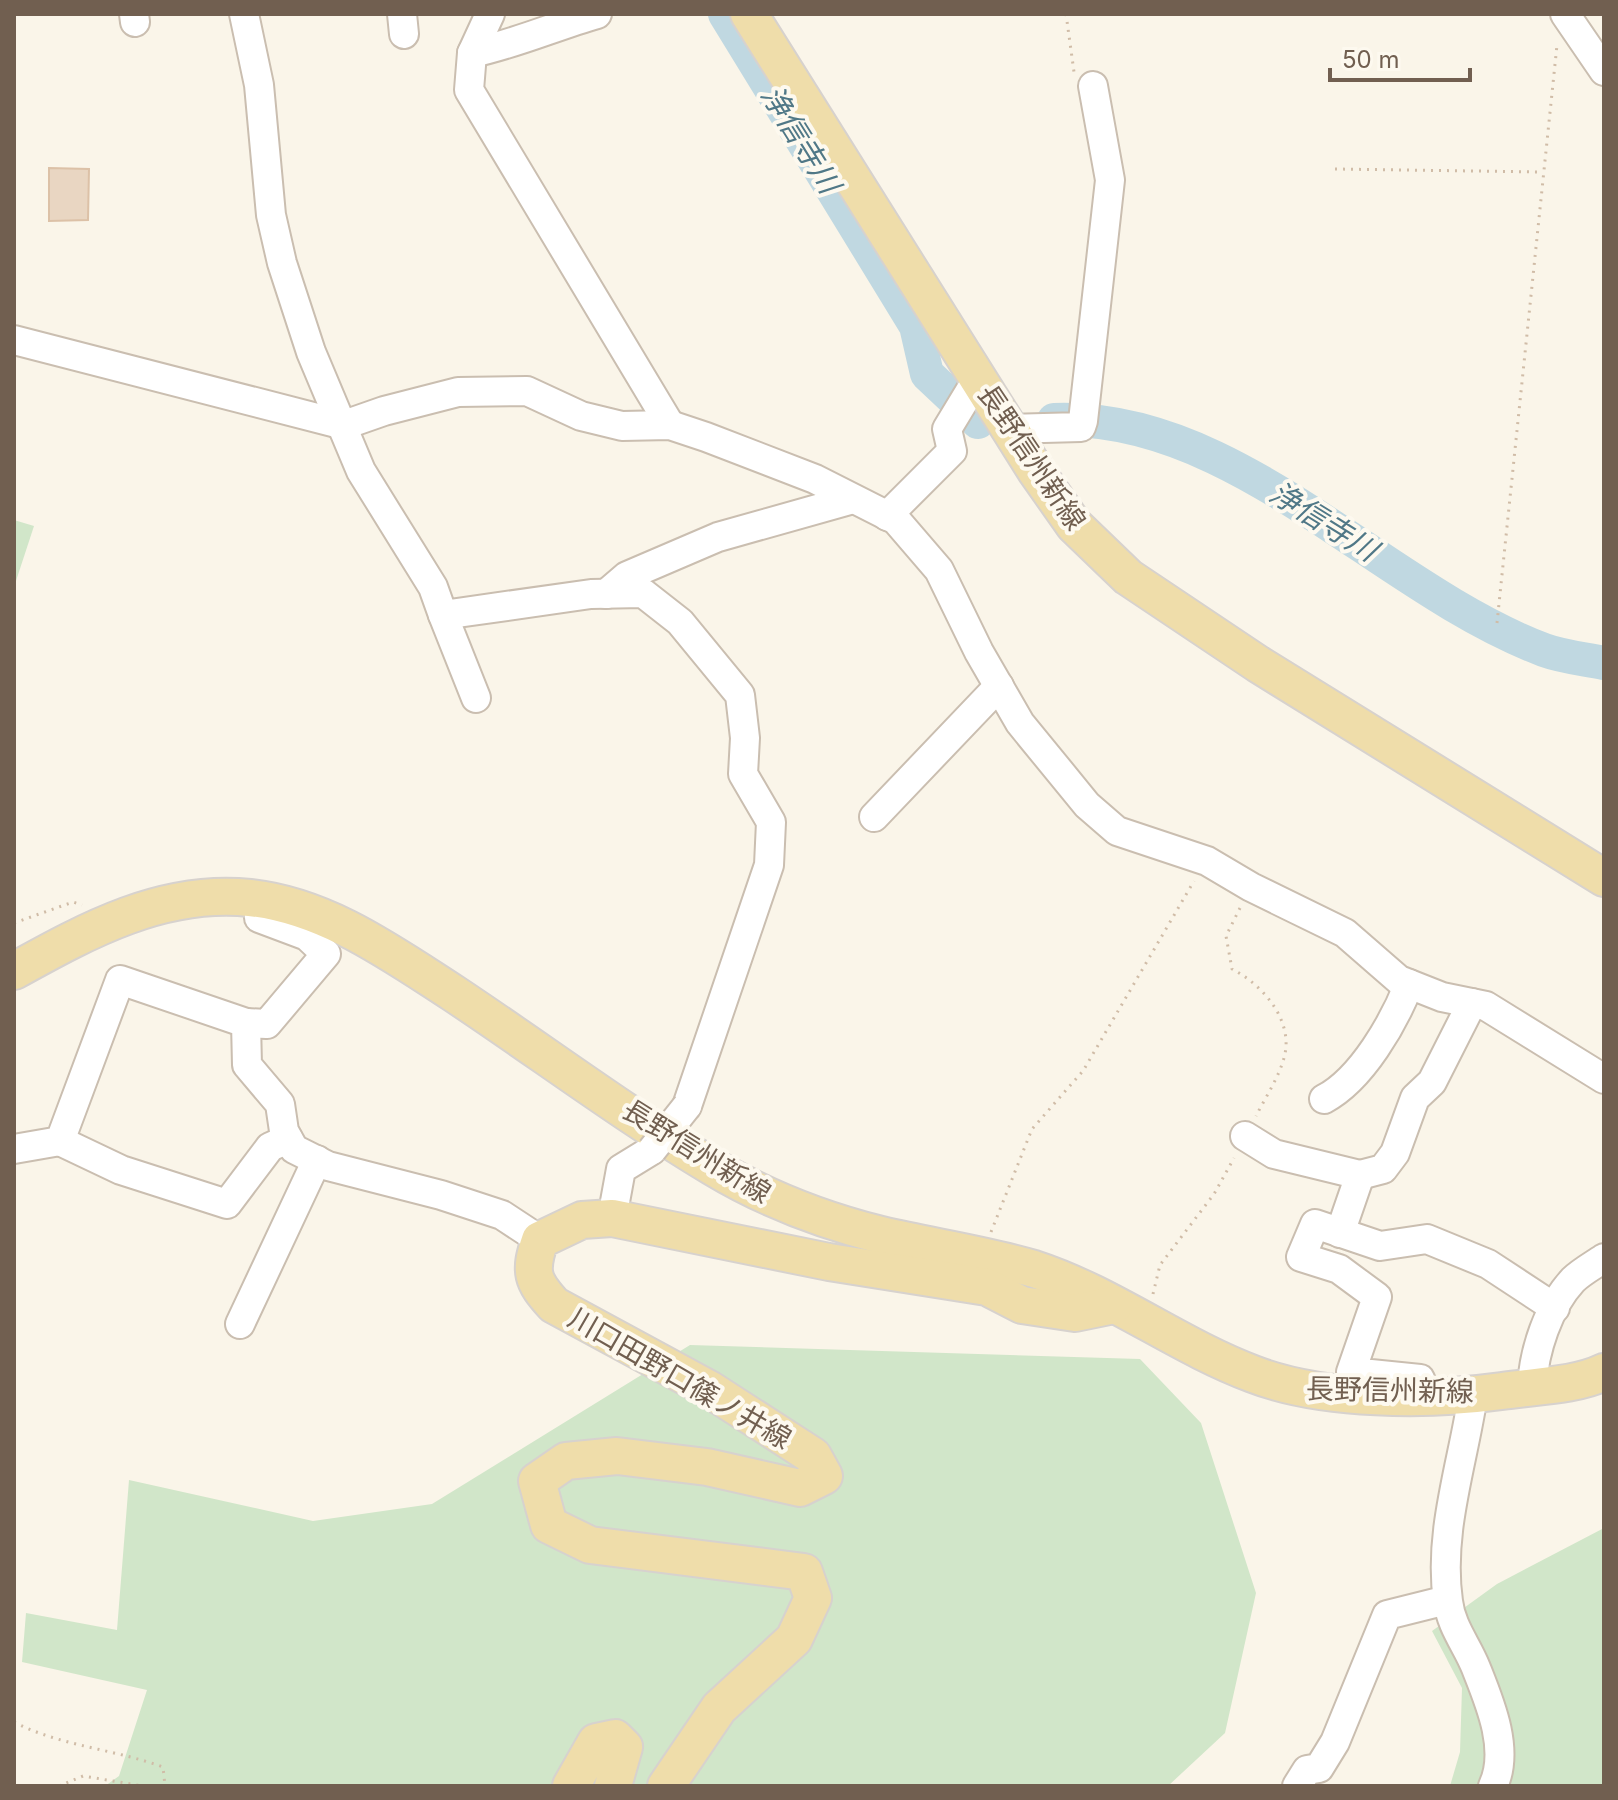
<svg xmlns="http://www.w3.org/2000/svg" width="1618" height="1800" viewBox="0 0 1618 1800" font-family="Inter,'Noto Sans JP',sans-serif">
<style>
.green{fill:#d1e6c9}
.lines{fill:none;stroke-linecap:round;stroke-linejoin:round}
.river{stroke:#c0d8e1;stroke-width:34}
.building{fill:#e9d6c2;stroke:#dcc1a7;stroke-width:2}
.minor-casing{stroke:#cabeb0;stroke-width:32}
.major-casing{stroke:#d7d2ce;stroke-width:40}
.path{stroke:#d0bca7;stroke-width:3;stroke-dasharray:2 6;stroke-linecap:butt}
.minor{stroke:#fff;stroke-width:28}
.major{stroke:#efddaa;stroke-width:36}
.minor-bridge-casing{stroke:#cabeb0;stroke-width:32;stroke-linecap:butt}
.minor-bridge{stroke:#fff;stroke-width:28}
.labels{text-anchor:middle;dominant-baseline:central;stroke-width:8;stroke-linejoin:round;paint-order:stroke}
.street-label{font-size:28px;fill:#715f50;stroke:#fdf9ef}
.water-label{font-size:30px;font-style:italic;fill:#507887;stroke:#fdf9ef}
</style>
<rect width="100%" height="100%" fill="#faf5e9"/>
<g class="green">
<polygon points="14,520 34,526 14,587"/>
<polygon points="690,1345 1140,1359 1201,1423 1256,1593 1225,1733 1168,1786 105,1786 119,1776 147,1690 22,1662 26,1613 117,1630 129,1480 313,1521 432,1504"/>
<polygon points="1604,1528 1604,1786 1450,1786 1460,1752 1462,1688 1432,1631 1497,1584"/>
</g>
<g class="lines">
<g class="river">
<polyline points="725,14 916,326 927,374 978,422"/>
<path d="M1054 420C1236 413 1380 588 1544 650 1563 657 1585 659 1604 663"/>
</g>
</g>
<polygon class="building" points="49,168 89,169 88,220 49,221"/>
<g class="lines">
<g class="minor-casing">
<g id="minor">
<polyline points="134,14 135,22"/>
<polyline points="244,14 259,85 271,215 282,263 311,352 361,471 433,587 443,615 591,594 643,593 680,622 740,695 745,738 743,774 771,822 769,865 687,1106"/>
<polyline points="402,14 404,34"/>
<polyline points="490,14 472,53 469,90 670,425"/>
<polyline points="1565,14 1604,71"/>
<path d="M472 53C515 44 555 26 597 14"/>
<polyline points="14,340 344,425 384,411 458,392 527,391 581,416 622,426 670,425 706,437 815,479 896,520 939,570 979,652 1020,723 1087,805 1117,831 1207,861 1251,887 1345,933 1399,980 1442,997 1486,1006 1604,1079"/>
<polyline points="1010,429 1081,427 1083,421 1110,180 1093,86"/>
<polyline points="887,516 952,451 947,429 970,391 982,383"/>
<polyline points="606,594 627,576 718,537 853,499"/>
<polyline points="443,615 476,698"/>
<polyline points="874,817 999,686"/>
<polyline points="246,1023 267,1024 326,954 307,936 259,918 259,900"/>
<path d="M1324 1099C1362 1079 1394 1022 1409 984"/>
<polyline points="1245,1136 1274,1154 1360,1175 1340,1233"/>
<polyline points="60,1141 121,1170 227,1204 270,1147 288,1139"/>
<polyline points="14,1149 60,1141 120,980 246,1023 247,1065 280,1104 284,1131 294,1149 328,1166 441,1195 502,1215 540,1240"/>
<polyline points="1360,1175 1383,1169 1395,1153 1415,1098 1432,1082 1472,1003"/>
<polyline points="612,1218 621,1169 652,1150"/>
<polyline points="240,1324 317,1160"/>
<path d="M1532 1386C1534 1351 1548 1307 1573 1280 1581 1272 1594 1265 1604 1258"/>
<polyline points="1427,1395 1420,1379 1351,1372 1377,1297 1339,1269 1301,1257 1315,1224 1380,1246 1427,1239 1488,1264 1555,1308"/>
<path d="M1473 1395C1463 1463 1438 1532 1448 1601 1451 1627 1467 1645 1476 1668 1490 1703 1510 1750 1493 1786"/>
<polyline points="1297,1786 1307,1770 1319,1768 1335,1742 1387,1615 1447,1600"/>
</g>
</g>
<g class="major-casing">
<g id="major">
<polyline points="749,14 1036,471 1074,525 1128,577 1258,664 1604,878"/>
<path d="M14 971C88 930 163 889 250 898 326 906 391 953 453 993 539 1050 624 1114 713 1167 766 1199 821 1220 881 1235 932 1247 984 1254 1034 1269 1111 1294 1178 1346 1253 1374 1322 1401 1429 1401 1502 1391 1534 1386 1575 1386 1604 1372"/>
<polyline points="571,1786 596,1742 615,1738 624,1747 613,1786"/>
<path d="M666 1786 719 1708 794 1639 813 1598 804 1572 590 1545 549 1525 537 1481 566 1461 617 1456 707 1467 800 1488 824 1476 813 1456 709 1389 554 1305C532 1281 529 1272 540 1240L582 1220 612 1218 829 1262 987 1287 1022 1305 1075 1313 1114 1305"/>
</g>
</g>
<g class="path">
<polyline points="1066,14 1074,72"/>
<polyline points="1335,169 1542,172"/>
<polyline points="1497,623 1557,45"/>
<path d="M1240 908 1226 936 1232 969C1259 983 1288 1013 1286 1047 1284 1070 1266 1096 1256 1116"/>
<polyline points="14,923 73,902 82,905"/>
<polyline points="991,1232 1032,1129 1083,1071 1194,881"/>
<polyline points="1153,1294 1160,1265 1214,1194 1234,1158"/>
<path d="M14 1722C60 1746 114 1749 163 1767L165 1786"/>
<polyline points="59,1786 83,1776 143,1786"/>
</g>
<use href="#minor" class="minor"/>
<use href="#major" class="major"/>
<g class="minor-bridge-casing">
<polyline id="minor-bridge" points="652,1150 687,1106"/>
</g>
<use href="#minor-bridge" class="minor-bridge"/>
</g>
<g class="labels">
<g class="street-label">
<text transform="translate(1032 457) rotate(56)">長野信州新線</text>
<text transform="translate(697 1151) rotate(32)">長野信州新線</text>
<text transform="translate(680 1378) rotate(30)">川口田野口篠ノ井線</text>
<text transform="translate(1390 1390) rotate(1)">長野信州新線</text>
</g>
<g class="water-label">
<text transform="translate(801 139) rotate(58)">浄信寺川</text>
<text transform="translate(1324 521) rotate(32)">浄信寺川</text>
</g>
</g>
<rect width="1618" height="1800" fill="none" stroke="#715f50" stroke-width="32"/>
<path d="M1330 68v12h140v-12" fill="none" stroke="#715f50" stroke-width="4"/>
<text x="1342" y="68" font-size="24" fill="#715f50" stroke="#fdf9ef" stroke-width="6" paint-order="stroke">50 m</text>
</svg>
